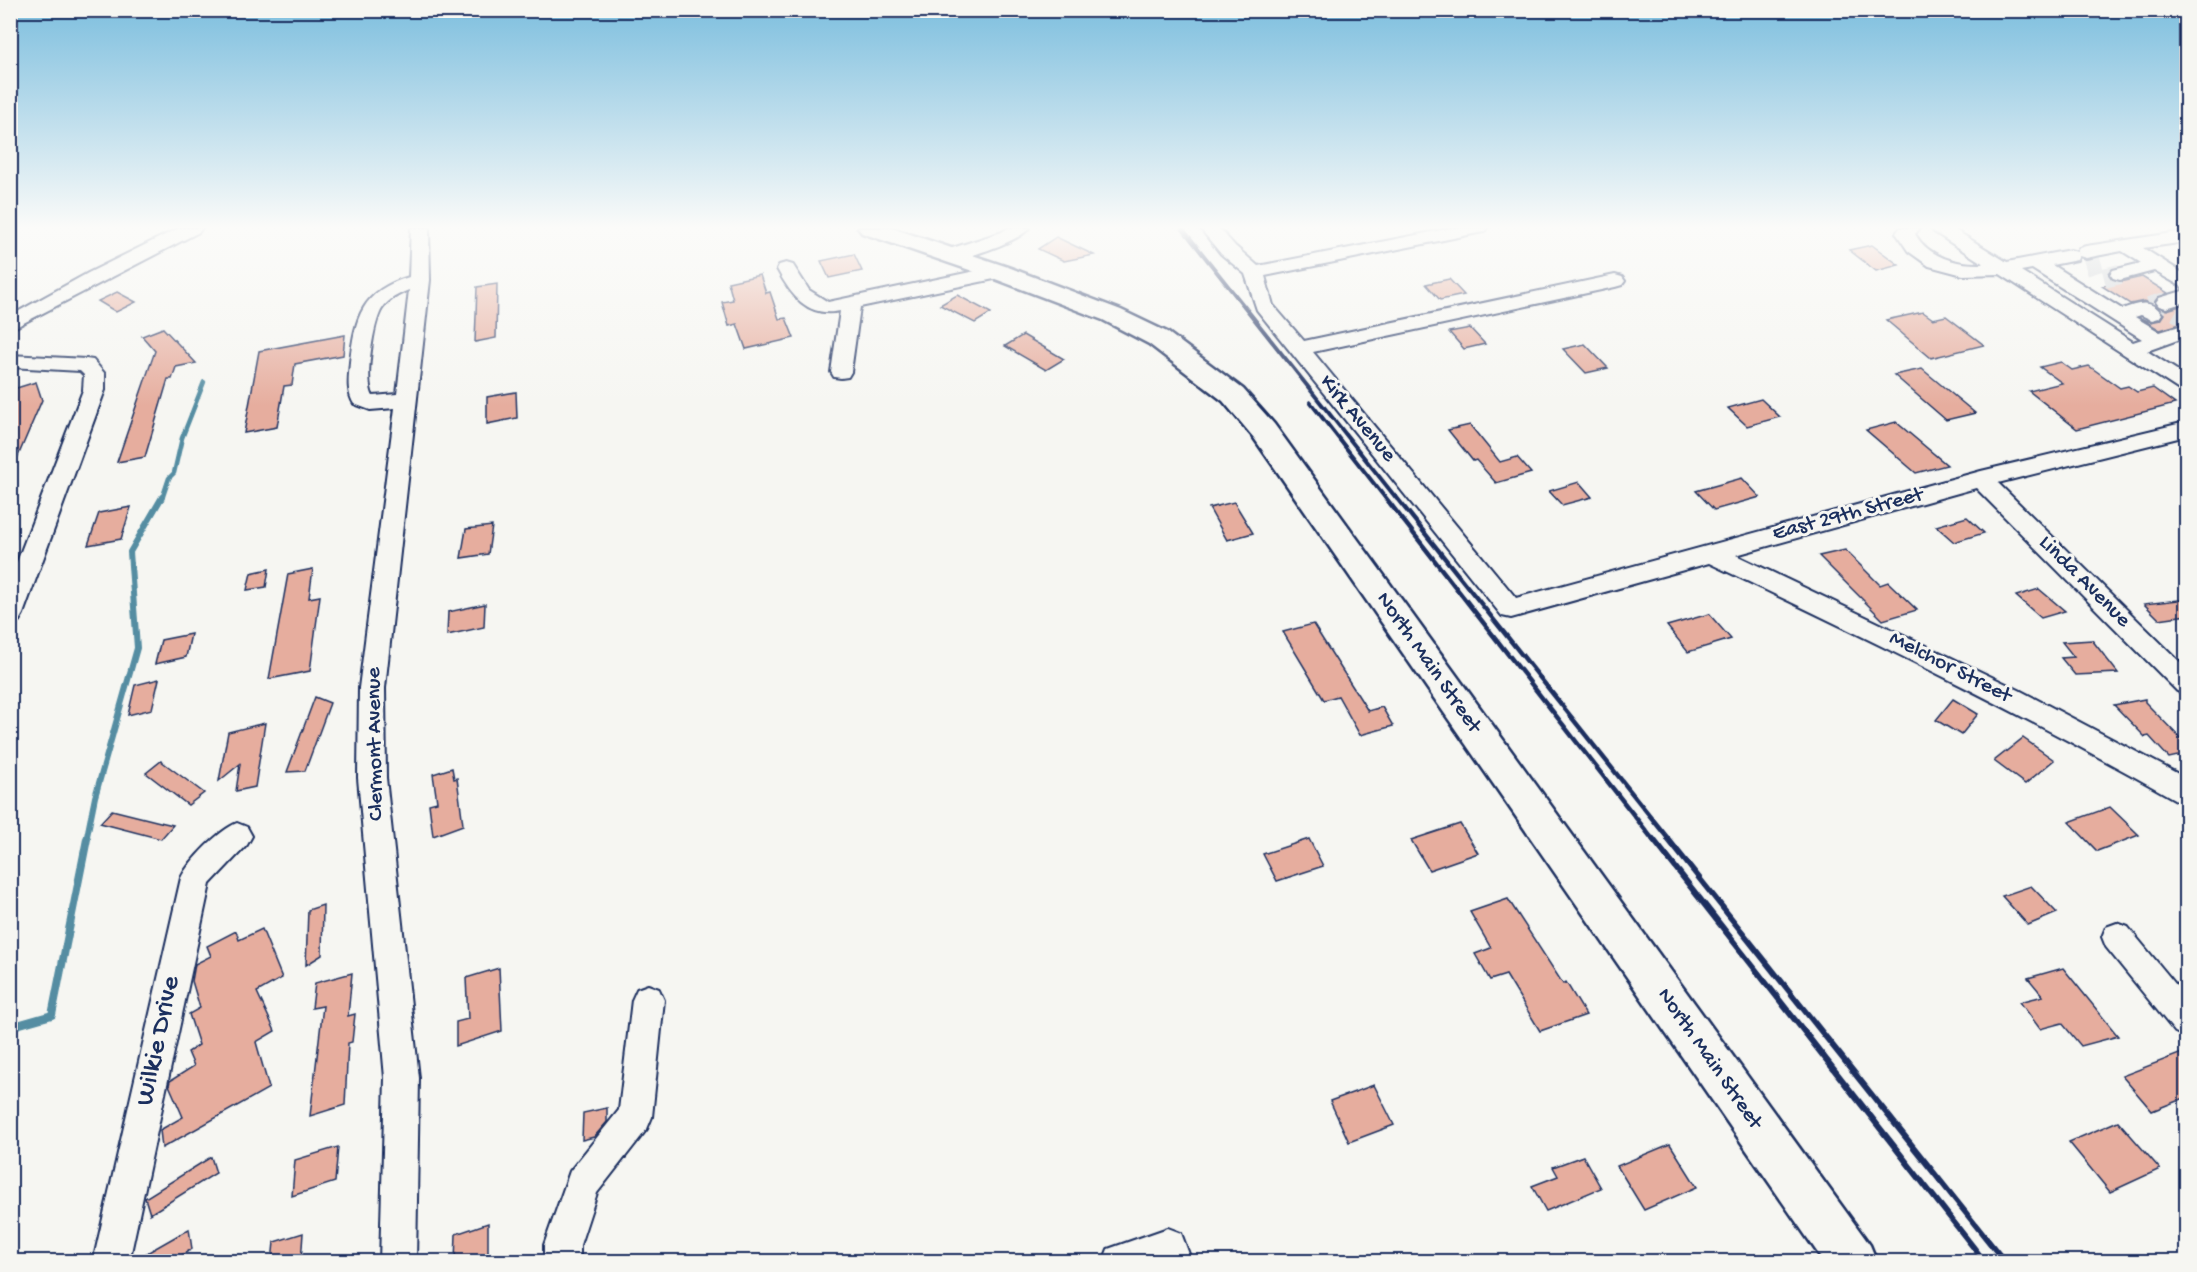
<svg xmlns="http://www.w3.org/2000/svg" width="2197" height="1272" viewBox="0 0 2197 1272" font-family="'Gochi Hand',sans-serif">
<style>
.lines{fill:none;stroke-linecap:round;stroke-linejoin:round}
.stream-far2{stroke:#548da2;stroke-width:4.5}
.stream-far1{stroke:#548da2;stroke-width:6}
.stream{stroke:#548da2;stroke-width:8}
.building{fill:#e6ad9e;stroke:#1b2f5e;stroke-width:1.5}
.minor-tunnel{stroke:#caced4;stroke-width:20;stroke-dasharray:20 10;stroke-linecap:butt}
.minor-casing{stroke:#1b2f5e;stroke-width:4}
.major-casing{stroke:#1b2f5e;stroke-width:5}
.minor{fill:#f6f6f2;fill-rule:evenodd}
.major{fill:#f6f6f2;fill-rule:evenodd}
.rail-far2{stroke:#1b2f5e;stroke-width:4}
.rail-far1{stroke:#1b2f5e;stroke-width:4.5}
.rail{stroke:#1b2f5e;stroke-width:6}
.labels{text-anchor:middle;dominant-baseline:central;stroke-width:6;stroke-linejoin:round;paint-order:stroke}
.street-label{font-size:22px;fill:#1b2f5e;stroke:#f6f6f2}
.near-street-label{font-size:27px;fill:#1b2f5e;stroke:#f6f6f2}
</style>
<rect width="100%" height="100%" fill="#f6f6f2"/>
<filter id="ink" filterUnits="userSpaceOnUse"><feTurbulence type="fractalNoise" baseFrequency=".0167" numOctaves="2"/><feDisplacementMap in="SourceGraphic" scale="12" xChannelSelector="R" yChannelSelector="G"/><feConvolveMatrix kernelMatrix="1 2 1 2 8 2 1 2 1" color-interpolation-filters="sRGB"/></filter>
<g filter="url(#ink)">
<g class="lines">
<polyline class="stream-far2" points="162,499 169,478 174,473 182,438 204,382"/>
<polyline class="stream-far1" points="86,841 95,797 137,648 130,552 162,497"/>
<polyline class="stream" points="10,1027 52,1015 87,839"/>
</g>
<g class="building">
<polygon points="1056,237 1094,255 1064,261 1038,249"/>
<polygon points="1872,245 1899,265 1876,271 1849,250"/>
<polygon points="854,254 862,271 829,278 821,261"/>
<polygon points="760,275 766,293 770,292 779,319 786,318 794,338 746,349 737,324 729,326 722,302 733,300 728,282"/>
<polygon points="2142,277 2168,293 2157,297 2155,304 2144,301 2130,304 2102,286"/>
<polygon points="1449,279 1464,295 1440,300 1426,284"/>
<polygon points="497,284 496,338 475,342 477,287"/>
<polygon points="117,292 136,302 116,312 98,301"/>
<polygon points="957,295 991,313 975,323 940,305"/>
<polygon points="2187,304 2187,322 2160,330 2140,318 2151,322 2160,320 2164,314 2161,309 2167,310"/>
<polygon points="1923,312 1933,319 1946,316 1984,345 1931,358 1886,320"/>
<polygon points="163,328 196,363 176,367 172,379 168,379 145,457 117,462 155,351 142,336"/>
<polygon points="1470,328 1485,344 1464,349 1449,332"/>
<polygon points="345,335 343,355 295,364 292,385 284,386 277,427 244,433 259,351"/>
<polygon points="1023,335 1064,359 1046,370 1005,346"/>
<polygon points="1585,344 1608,368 1586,373 1563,349"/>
<polygon points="2061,362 2072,370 2089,366 2120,388 2128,386 2137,392 2153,388 2175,404 2077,429 2029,391 2062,383 2040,367"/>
<polygon points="1922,369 1975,413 1946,420 1894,375"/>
<polygon points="36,382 42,400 10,475 10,390"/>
<polygon points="516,392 517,418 487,424 487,397"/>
<polygon points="1761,399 1780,417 1747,426 1728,408"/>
<polygon points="1896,422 1947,465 1916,473 1866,430"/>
<polygon points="1470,425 1500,462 1517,457 1531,473 1496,483 1476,460 1473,461 1448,430"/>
<polygon points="1742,478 1760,497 1714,510 1696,491"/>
<polygon points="1579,482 1592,497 1562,505 1549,491"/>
<polygon points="1234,502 1253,533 1227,540 1209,508"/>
<polygon points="131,507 121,539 88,545 99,513"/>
<polygon points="1967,517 1984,533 1954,542 1936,526"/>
<polygon points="492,526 488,554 461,558 466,529"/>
<polygon points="1845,550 1880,585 1888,582 1917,610 1883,620 1819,556"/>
<polygon points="269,569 266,587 247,590 251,573"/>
<polygon points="313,569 309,598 320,596 310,671 269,679 288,574"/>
<polygon points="2039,589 2065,611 2041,618 2016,596"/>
<polygon points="2187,599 2187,615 2159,619 2144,604"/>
<polygon points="485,604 484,627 447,635 448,612"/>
<polygon points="1709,614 1731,639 1688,652 1667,626"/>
<polygon points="1313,624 1368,711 1382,707 1393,726 1360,735 1338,696 1324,700 1283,632"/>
<polygon points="191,634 186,657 155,664 161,640"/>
<polygon points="2092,640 2118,673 2075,675 2061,658 2074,657 2062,642"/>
<polygon points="159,679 152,709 128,715 135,685"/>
<polygon points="315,697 330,703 305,771 287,772"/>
<polygon points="1953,699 1978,714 1961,735 1936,720"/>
<polygon points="2145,699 2145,702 2187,745 2187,754 2169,758 2149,736 2145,737 2114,705"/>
<polygon points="265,723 255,787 236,791 240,764 219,781 228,732"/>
<polygon points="2023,738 2054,760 2025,784 1994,761"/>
<polygon points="161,761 204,793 188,805 146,773"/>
<polygon points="452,768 454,779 457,778 463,825 433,836 429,804 437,802 433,774"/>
<polygon points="2110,807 2139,835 2097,851 2069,822"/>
<polygon points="112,810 160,822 173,825 161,839 100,823"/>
<polygon points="1460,824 1478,853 1429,870 1411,840"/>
<polygon points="1309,839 1323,866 1277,881 1263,854"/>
<polygon points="2031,886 2057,913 2028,925 2002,896"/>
<polygon points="1508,899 1563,984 1566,982 1586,1015 1540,1031 1506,975 1490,980 1475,954 1491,948 1470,912"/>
<polygon points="323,905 322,955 306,965 308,910"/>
<polygon points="262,929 282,978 257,992 275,1031 256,1042 269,1088 162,1148 160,1130 183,1117 169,1085 170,1081 194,1066 188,1052 199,1045 189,1014 200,1008 192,981 195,964 211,956 207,946 236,931 239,940"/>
<polygon points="499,968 502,1031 456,1046 456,1022 468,1019 466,978"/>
<polygon points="2063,968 2118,1036 2081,1046 2062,1023 2040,1029 2020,1002 2043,996 2028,978"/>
<polygon points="352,973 348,1016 355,1014 352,1042 348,1043 345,1105 310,1116 323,1006 312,1008 315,983"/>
<polygon points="2187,1051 2187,1097 2152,1111 2122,1076"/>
<polygon points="1374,1085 1394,1125 1349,1142 1330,1101"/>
<polygon points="607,1108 607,1122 594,1137 582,1140 583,1113"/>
<polygon points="2118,1121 2160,1169 2110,1192 2069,1142"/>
<polygon points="1670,1144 1697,1187 1644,1210 1617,1166"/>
<polygon points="338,1147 335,1182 292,1196 295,1160"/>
<polygon points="1583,1156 1601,1188 1546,1211 1532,1186 1558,1176 1553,1167"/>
<polygon points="211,1157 216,1173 150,1214 145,1198"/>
<polygon points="488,1223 488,1262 455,1262 456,1234"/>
<polygon points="189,1229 192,1249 170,1262 131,1262"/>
<polygon points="303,1233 301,1262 272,1262 274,1242"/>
</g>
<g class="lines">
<g class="minor-tunnel">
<polyline points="2085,266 2101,261"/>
<polyline points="2104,278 2120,274"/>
<polyline points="2149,307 2162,303 2186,317"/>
</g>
<g class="minor-casing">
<g id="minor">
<polygon points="179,228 202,228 199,232 10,330 10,316 88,273"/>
<path d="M411 228H429L430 280 385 688 386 778 419 1078 416 1262H380L385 1078 358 778 359 688 395 408 370 410 354 404C346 391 349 376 350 362 355 317 362 291 409 277ZM409 290 397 394 373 396C364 382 373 323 382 309 388 299 399 294 409 290Z"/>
<path d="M1008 228H1029C1020 241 959 263 943 259L941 255 943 251 1002 232Z"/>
<path d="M1200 228H1219L1235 246 1258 266 1452 228H1487L1484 232 1478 233 1265 276 1273 305 1304 341 1615 275 1622 277 1625 281 1622 285 1615 287 1313 352 1516 598 1981 471 2186 422V436L1998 483 2186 668V694L2177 691 1976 488 1736 555 2019 690 2186 778V804L2176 800C2024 714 1867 638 1709 563L1511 618 1502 616 1257 310 1245 274 1221 254Z"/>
<path d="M1900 228H1920L1915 234C1929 258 1958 265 1984 264L1934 232 1931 228H1952L2007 262 2070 250 2077 252 2079 256 2077 260 2052 265 2122 309C2137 304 2151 298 2162 314L2159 318 2152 320 2141 315 2135 317 2160 332 2186 324V337L2147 351 2186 376V392L2179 390 2000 274 1963 275 1929 266 1908 251 1896 233ZM2032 269 2142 339 2133 342 2021 271Z"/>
<polygon points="2186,231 2186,242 2143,248 2186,275 2186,289 2154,271 2120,280 2113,278 2110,274 2113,270 2141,263 2122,251 2086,258 2079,256 2077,252 2079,248 2086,246"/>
<path d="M786 263 793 265 809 290 828 302 999 266 1006 268 1009 272 1006 276 999 278 860 307 851 372 848 377 841 378 834 377 831 372 840 311C807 318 791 295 777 269L779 265Z"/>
<polygon points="2186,290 2186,302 2166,308 2159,306 2156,302 2159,298"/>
<polygon points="10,355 86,359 93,360 105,374 105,390 23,614 19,621 10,623 10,580 83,390 84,375 80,371 10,367"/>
<path d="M237 823 247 827 252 836 247 845 210 884 129 1262H93L181 878C189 861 219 830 237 823Z"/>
<polygon points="2117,923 2128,927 2186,997 2186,1037 2175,1032 2106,947 2102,937 2106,927"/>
<polygon points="648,985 659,989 664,1000 652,1117 647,1129 597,1193 580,1245 580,1262 544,1262 544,1245 570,1171 619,1110 632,1000 637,989"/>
<polygon points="1168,1228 1181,1233 1192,1262 1103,1262 1108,1249"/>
</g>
</g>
<g class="major-casing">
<polygon id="major" points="858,228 892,228 1008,267 1121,310 1167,332 1243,389 1274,424 1870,1245 1877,1262 1824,1262 1254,438 1223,401 1149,344 1103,320 990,277 862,233"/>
</g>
<use href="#minor" class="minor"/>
<use href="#major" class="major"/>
<g class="rail-far2">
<polyline points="1182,228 1397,499"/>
<polyline points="1310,402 1386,499"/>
</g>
<g class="rail-far1">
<polyline points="1385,497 1654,841"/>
<polyline points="1396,497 1670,841"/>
</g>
<g class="rail">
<polyline points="1653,839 1985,1262"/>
<polyline points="1668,839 2005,1262"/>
</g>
</g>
</g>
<linearGradient id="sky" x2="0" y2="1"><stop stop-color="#7cbede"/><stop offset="0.56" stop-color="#fbfbf9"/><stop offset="1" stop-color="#fbfbf9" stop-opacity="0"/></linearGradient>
<rect width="2197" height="406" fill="url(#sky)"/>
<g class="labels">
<g class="street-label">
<text transform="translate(1357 419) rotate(50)">Kirk Avenue</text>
<text transform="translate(1848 515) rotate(-15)">East 29th Street</text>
<text transform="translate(2084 582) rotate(45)">Linda Avenue</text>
<text transform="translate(1428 663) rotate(55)">North Main Street</text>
<text transform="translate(1950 668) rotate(27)">Melchor Street</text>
<text transform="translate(376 744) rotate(-91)">Clermont Avenue</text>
<text transform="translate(1709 1059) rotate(55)">North Main Street</text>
</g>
<g class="near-street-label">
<text transform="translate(159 1041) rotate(-78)">Wilkie Drive</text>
</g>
</g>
<rect width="2197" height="1272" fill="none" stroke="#f6f6f2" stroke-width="36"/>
<rect x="18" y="18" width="2161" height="1236" fill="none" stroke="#1b2f5e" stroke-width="2" filter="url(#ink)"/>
</svg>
